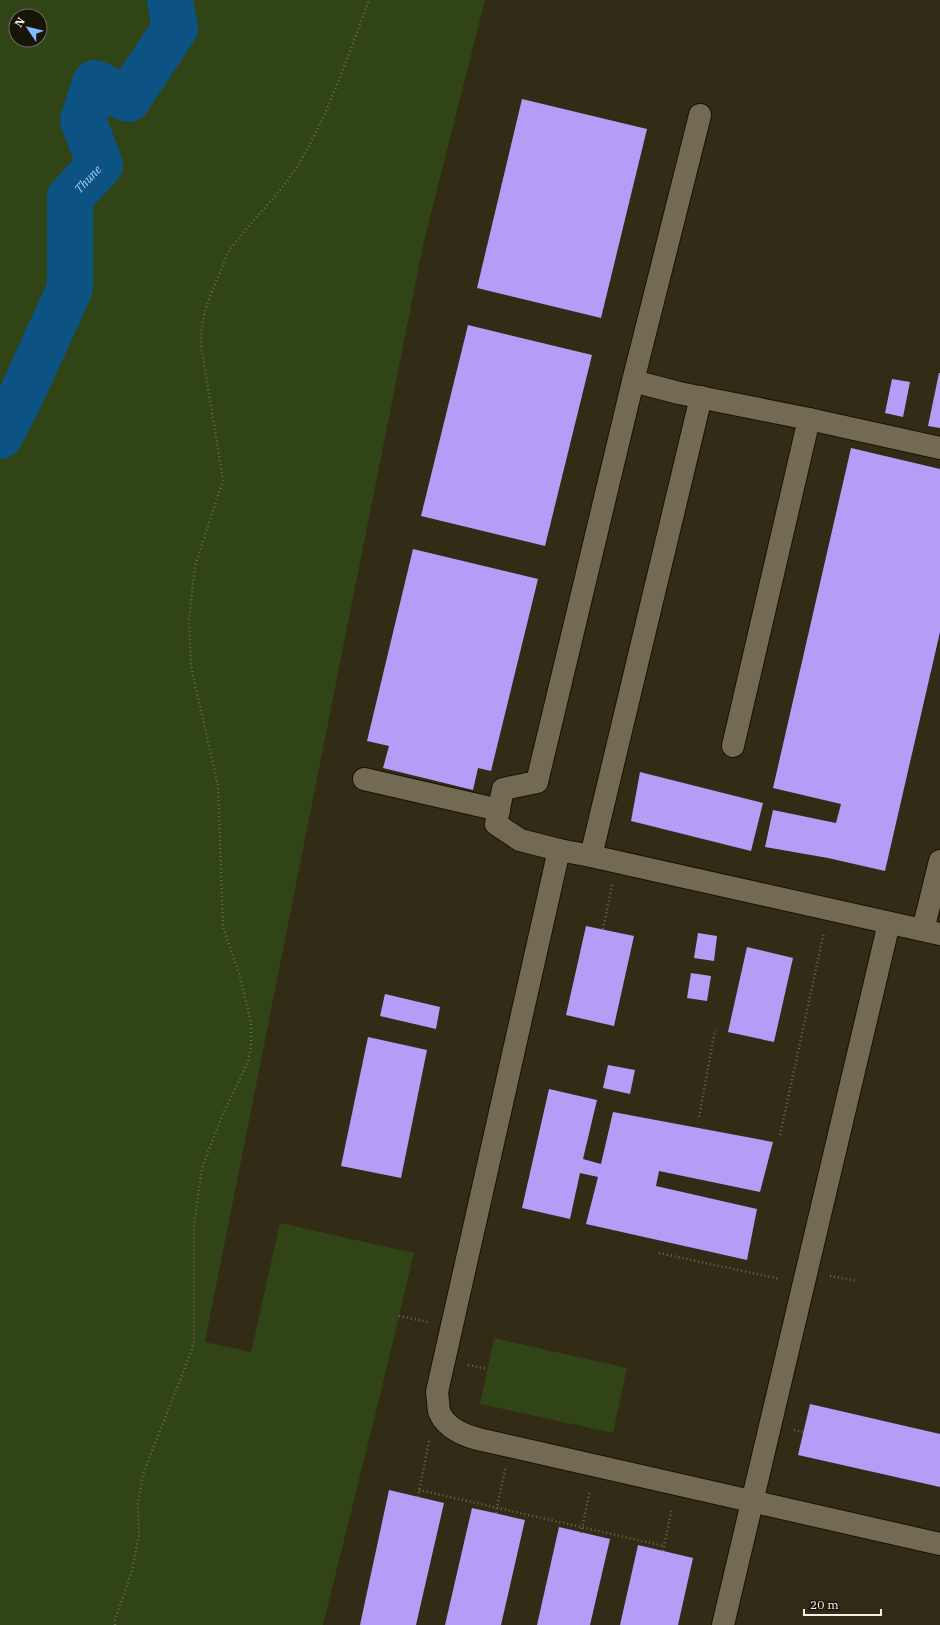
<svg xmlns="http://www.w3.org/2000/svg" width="940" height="1625" viewBox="0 0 940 1625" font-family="'IBM Plex Serif',serif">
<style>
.green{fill:#304416;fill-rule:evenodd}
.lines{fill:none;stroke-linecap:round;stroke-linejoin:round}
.river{stroke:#0c5283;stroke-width:46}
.building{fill:#b39df7}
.minor-casing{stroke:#1a1301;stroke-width:24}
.path{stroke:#6e6755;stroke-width:2.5;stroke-dasharray:1 3;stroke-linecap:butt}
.minor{stroke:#726a53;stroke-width:22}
.labels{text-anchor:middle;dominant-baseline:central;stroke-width:4;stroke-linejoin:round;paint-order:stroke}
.water-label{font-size:12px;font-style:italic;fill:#a7cef0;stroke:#17140a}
</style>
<rect width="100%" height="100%" fill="#322b16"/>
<g class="green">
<path d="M0 0H485L424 241 205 1342 251 1352 280 1223 414 1253 383 1383 323 1625H0ZM16 16H40V40H16Z"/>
<polygon points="494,1338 627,1368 613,1433 480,1404"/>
</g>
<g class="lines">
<path class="river" id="s1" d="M0 436 19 400 70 288V197L100 165 83 120 95 83 128 99 175 28 170 0"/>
</g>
<g class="building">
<polygon points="522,99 647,129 601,318 477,288"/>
<polygon points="468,325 592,355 545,546 421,516"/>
<polygon points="939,373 940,373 940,428 928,426"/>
<polygon points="892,379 910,382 903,417 885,413"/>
<polygon points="851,448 940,469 940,632 885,871 828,858 765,847 773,810 836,823 841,804 773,788"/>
<polygon points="413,549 538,579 491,771 478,768 473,790 383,768 389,746 367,741"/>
<polygon points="640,772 763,803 751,851 631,821"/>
<polygon points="586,926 634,936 614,1026 566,1015"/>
<polygon points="698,933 717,936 714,961 694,958"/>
<polygon points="747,947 793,958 774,1042 728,1032"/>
<polygon points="691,973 711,976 707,1001 687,998"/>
<polygon points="385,994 440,1007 436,1029 380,1016"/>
<polygon points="368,1037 427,1050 401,1178 341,1166"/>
<polygon points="608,1065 635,1070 630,1094 603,1088"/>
<polygon points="549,1089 597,1100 583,1159 601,1164 613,1112 773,1142 760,1192 659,1171 656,1186 757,1209 747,1260 586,1224 598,1177 580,1173 570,1219 522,1208"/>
<polygon points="810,1404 940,1434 940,1487 798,1455"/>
<polygon points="389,1490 444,1503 416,1625 360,1625"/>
<polygon points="472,1508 525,1520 501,1625 445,1625"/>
<polygon points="559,1527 610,1539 590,1625 537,1625"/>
<polygon points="638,1545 693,1558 678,1625 620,1625"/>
</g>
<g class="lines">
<g class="minor-casing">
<g id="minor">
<polyline points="633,381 679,393 809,419 940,448"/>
<polyline points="701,397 591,856 940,934"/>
<polyline points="733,746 809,419"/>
<polyline points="364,779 499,810"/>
<polyline points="559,850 520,840 496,824 503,789 537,782 633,381 700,115"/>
<path d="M591 856 559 850 437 1392C438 1398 438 1405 439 1411 445 1428 463 1435 478 1439L940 1544"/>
<polyline points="923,930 940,861"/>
<polyline points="723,1625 889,923"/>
</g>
</g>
<g class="path">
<polyline points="603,929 612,885"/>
<polyline points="699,1117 715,1030"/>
<polyline points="780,1135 824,932"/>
<polyline points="659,1253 780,1279"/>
<polyline points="830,1276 857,1281"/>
<polyline points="399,1316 428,1322"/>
<polyline points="468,1365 487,1369"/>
<polyline points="794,1430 803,1432"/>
<polyline points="419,1490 664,1546"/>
<polyline points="418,1497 429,1441"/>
<polyline points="496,1513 505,1469"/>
<polyline points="581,1533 590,1490"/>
<polyline points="663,1551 672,1508"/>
<path d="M115 1625V1620L132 1571 139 1535 138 1504 143 1474 191 1352 194 1342V1225L202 1168 222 1116 248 1062 251 1044V1023L240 976 223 927 218 786 191 666 189 621 195 566 223 480 201 345C201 315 208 300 220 273 223 265 225 257 230 250 251 220 279 196 298 165 329 114 348 55 369 0"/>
</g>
<use href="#minor" class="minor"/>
</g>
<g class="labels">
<g class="water-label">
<text stroke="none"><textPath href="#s1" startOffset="280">Thune</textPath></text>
</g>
</g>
<g transform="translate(28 28) rotate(305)"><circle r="19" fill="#17140a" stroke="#706c61"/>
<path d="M0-3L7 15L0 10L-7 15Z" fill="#82bcfa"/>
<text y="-6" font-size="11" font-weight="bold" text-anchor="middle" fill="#f6f1e4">N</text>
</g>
<path d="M804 1609v6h77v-6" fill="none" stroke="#f6f1e4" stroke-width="2"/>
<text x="810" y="1609" font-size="12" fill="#f6f1e4" stroke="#17140a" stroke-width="3" paint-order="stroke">20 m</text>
</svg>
